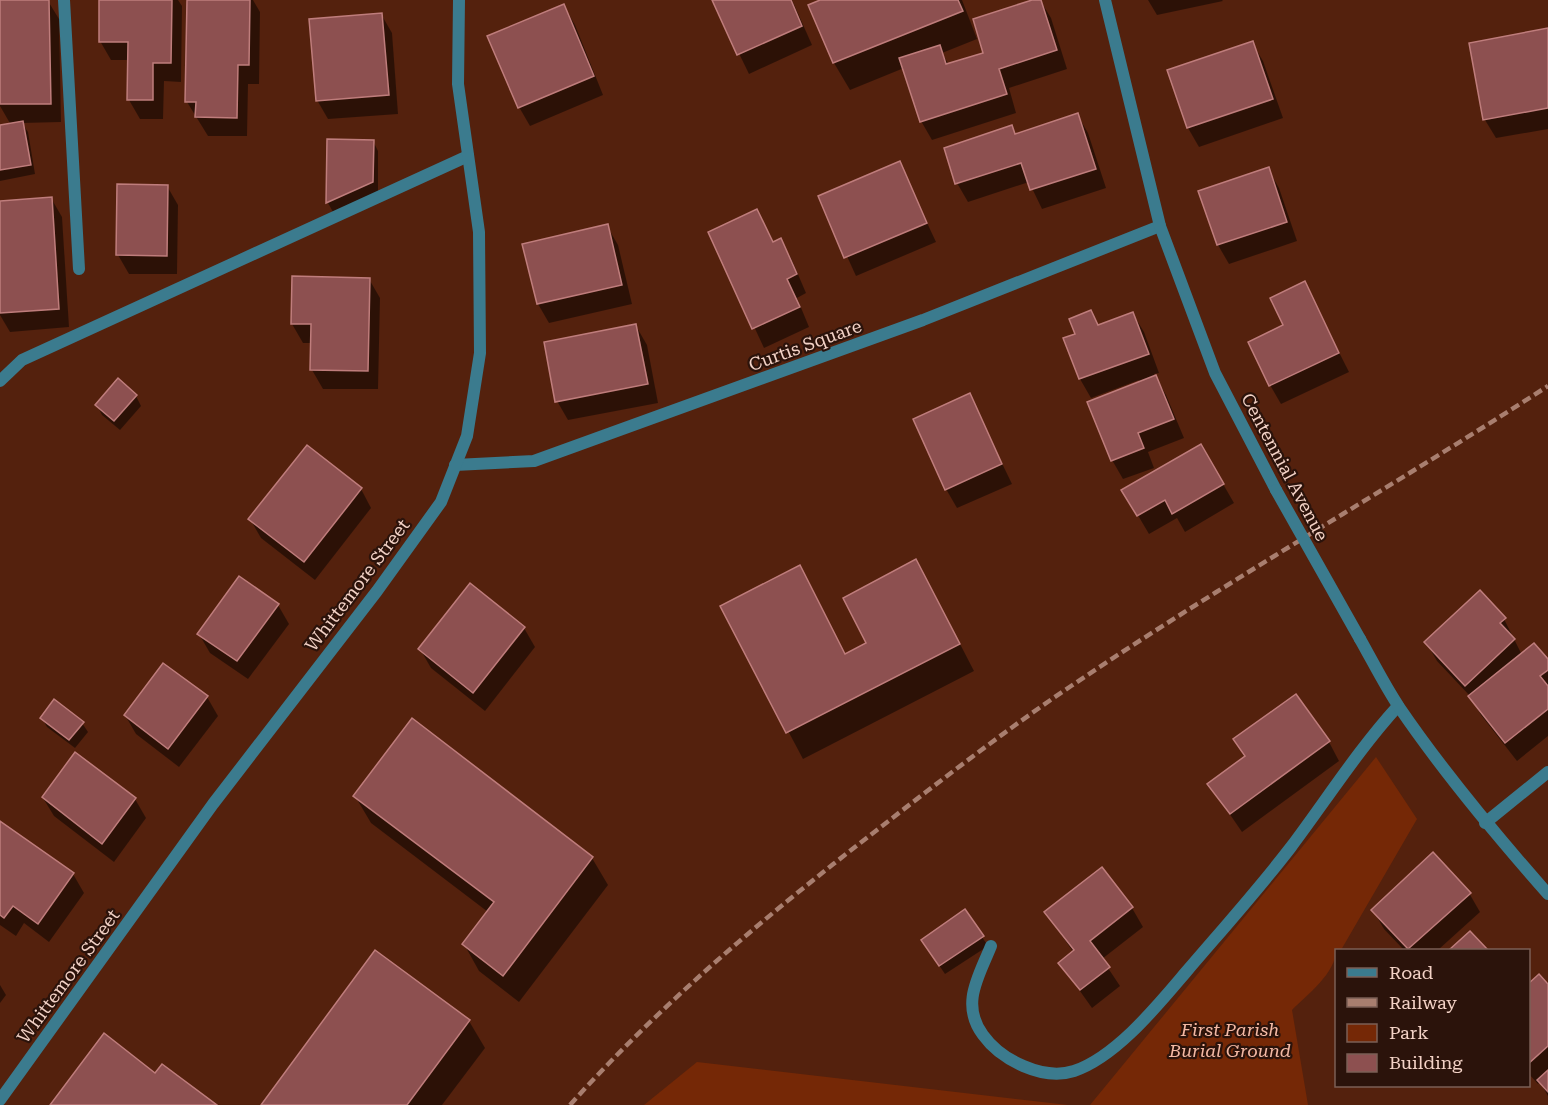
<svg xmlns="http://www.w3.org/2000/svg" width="1548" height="1105" viewBox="0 0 1548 1105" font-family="'Roboto Serif',serif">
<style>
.green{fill:#752806}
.shadow{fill:#0007}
.building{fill:#8d5050;stroke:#bf7d7c;stroke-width:1.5}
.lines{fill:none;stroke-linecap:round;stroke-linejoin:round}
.service{stroke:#3b7b8e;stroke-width:12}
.minor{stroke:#3b7b8e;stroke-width:12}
.tertiary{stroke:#3b7b8e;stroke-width:12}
.rail{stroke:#a87e6f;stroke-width:4.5;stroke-dasharray:9 4.5;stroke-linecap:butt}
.tertiary-bridge{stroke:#3b7b8e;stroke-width:12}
.labels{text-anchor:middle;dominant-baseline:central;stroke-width:4.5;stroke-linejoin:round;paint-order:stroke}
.street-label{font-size:18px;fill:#f3d2c6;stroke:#2b130b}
.park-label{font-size:18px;font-style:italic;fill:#f4b9a4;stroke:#2b130b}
</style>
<rect width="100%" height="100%" fill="#54210d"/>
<g class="green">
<path d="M1376 757 1417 819 1341 950H1336C1336 973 1307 995 1292 1010L1308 1105H1090Z"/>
<polygon points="697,1062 1068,1105 644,1105"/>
</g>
<g class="shadow">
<polygon points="101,0 178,0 182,6 181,82 164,81 163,119 140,119 129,100 129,60 111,60 100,41"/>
<polygon points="188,0 253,0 260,12 259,84 248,84 247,136 208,136 187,102"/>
<polygon points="713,0 792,0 812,45 749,74"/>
<polygon points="824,0 962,0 977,39 942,53 949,65 985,54 1040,0 1051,18 1067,69 1009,88 1016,113 932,140 921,121 904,68 850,90 834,63 810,6"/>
<polygon points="1148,0 1222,0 1223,1 1157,15"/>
<polygon points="0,1 48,1 59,19 61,122 22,123 28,132 35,174 0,181 0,126 11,125 0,106"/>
<polygon points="564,6 575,25 603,95 530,126 519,107"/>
<polygon points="381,14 392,33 398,114 328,119 317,100"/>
<polygon points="1548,30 1548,129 1496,138 1485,120"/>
<polygon points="1252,43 1263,61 1283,118 1199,147 1188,128 1169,71"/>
<polygon points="1077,114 1088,133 1106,188 1042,209 1029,182 968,202 957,183 1011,127 1016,135"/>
<polygon points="328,141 373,141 378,151 378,192 333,212 328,203"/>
<polygon points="899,163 936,242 856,276 820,197"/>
<polygon points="1268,169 1279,188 1297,241 1229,264 1218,245 1200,192"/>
<polygon points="167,186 178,205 177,274 129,274 118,255"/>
<polygon points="51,198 62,217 69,327 10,332 0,315 0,202"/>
<polygon points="757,210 774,243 780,240 791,258 806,293 797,298 809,327 764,348 710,232"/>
<polygon points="607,226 618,245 632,304 549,323 538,304"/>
<polygon points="369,279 380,298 378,389 323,389 312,370 312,343 303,343 292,324"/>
<polygon points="1304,283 1349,372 1281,404 1270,385 1285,326"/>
<polygon points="1091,312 1099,326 1133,314 1144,332 1159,373 1154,374 1166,395 1184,438 1148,452 1154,468 1123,479 1112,460 1140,383 1139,380 1091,398 1080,379 1065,339 1076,335"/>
<polygon points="636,326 647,345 658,403 568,420 557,401"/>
<polygon points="969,395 1012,484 957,508 946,489"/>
<polygon points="136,396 141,406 120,430 102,415 97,405"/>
<polygon points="1201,446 1234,503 1185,532 1177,518 1149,534 1123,490"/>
<polygon points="361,489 371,508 315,580 261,538 250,519"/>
<polygon points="799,567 846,655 868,644 931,588 974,671 803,759 722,607"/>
<polygon points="278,605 289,624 248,679 210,653 199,634"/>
<polygon points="1504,619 1522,655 1548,662 1548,736 1517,761 1481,715 1470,696 1437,661 1426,642"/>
<polygon points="524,628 535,647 485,711 431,668 420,649"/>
<polygon points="207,697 218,716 179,767 136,734 125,715"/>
<polygon points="42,718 82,723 88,732 75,748 47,727"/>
<polygon points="412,721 592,858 608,885 519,1002 479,971 464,944 488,912 371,823 355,796"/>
<polygon points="1235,740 1329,742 1339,761 1242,832 1209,784 1245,758"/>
<polygon points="43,798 135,799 146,818 114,862 54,816"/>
<polygon points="0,823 73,874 84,893 49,942 24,923 16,936 0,925"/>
<polygon points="1102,869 1132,908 1143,927 1102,959 1120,986 1092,1008 1060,963 1074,953 1046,913"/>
<polygon points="1469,893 1480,912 1438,950 1404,950 1384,929 1373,910"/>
<polygon points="982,937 988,946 945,974 928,949"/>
<polygon points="0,985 6,995 0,1003"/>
<polygon points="1528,986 1548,986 1548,1096 1540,1082 1538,1084 1528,1073"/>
<polygon points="469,1021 485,1048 442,1105 263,1105"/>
</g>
<g class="building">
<polygon points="0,0 49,0 51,104 0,104"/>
<polygon points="99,0 172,0 171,63 153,63 153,100 127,100 128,42 99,42"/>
<polygon points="187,0 250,0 249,65 238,65 237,118 195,117 196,102 185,102"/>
<polygon points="712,0 791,0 802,26 737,55"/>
<polygon points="820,0 958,0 963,11 833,63 808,5"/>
<polygon points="1032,0 1041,0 1057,50 999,69 1007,94 920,122 899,58 940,45 946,64 983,53 973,19"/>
<polygon points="564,4 594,76 518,108 487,36"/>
<polygon points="382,13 389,95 316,101 309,19"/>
<polygon points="1548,28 1548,108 1483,120 1469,43"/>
<polygon points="1253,41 1273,99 1187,128 1167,70"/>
<polygon points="1078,113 1096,169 1030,190 1021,163 955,184 944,148 1012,125 1015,134"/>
<polygon points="23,121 31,165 0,170 0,125"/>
<polygon points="327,139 374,140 373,182 326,203"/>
<polygon points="900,161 927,223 844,258 818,196"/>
<polygon points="1269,167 1287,222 1217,245 1198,191"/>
<polygon points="117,184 168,185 167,256 116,255"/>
<polygon points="52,197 59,309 0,313 0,201"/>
<polygon points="757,209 773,242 781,238 797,274 787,279 800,307 752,329 708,232"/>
<polygon points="608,224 622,285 537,304 522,244"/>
<polygon points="292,276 370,278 368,371 310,370 311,324 291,324"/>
<polygon points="1305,281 1339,353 1269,386 1248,342 1283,325 1270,298"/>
<polygon points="1091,310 1098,325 1133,312 1149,354 1079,379 1063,338 1075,334 1069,319"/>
<polygon points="636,324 648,384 555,402 544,342"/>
<polygon points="1156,375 1174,419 1138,433 1144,448 1111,461 1087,402"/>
<polygon points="118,378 137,395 114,421 95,405"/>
<polygon points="970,393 1002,464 945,490 913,419"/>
<polygon points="1201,444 1224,484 1172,514 1165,500 1137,516 1121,490"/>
<polygon points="307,445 362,488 304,562 248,519"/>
<polygon points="916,559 960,644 786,733 720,606 800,565 845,654 866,643 843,598"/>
<polygon points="239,576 279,604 237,661 197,634"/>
<polygon points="470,583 525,627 473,693 418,649"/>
<polygon points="1480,590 1506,618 1500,623 1515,639 1465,686 1424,642"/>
<polygon points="1534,643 1548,659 1548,670 1540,676 1548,686 1548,709 1505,743 1468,696"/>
<polygon points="163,663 208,696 168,749 124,715"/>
<polygon points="1296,694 1330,741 1230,814 1207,784 1245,756 1233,739"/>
<polygon points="54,699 84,722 69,740 40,718"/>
<polygon points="412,718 593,857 503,976 462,944 494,902 353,796"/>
<polygon points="75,752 136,798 102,844 42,797"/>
<polygon points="0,821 74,873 38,924 13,906 4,918 0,915"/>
<polygon points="1433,852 1471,893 1408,949 1371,910"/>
<polygon points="1102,867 1133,907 1090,941 1110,967 1080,990 1058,963 1074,950 1044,912"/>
<polygon points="965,909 984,936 939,966 921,940"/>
<polygon points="1470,931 1488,950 1449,950"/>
<polygon points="375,950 470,1020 407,1105 261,1105"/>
<polygon points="1539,974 1548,984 1548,1046 1528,1064 1528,984"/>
<polygon points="104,1033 155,1073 162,1064 217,1105 50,1105"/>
<polygon points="1548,1070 1548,1092 1537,1080"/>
</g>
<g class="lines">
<g class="service">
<polyline points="64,0 79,269"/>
<polyline points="0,381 22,360 468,156"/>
<path d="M991 946C979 976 960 1004 983 1035 1001 1060 1043 1081 1074 1071 1116 1057 1158 1005 1186 972 1221 931 1258 890 1291 847 1327 799 1358 750 1398 706"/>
</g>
<g class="minor">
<polyline points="455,465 534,461 923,320 1160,226"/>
<polyline points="1485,823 1548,772"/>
<polyline points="0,1100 213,804 377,591 441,502 467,436 480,353 479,232 458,84 459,0"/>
</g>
<g class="tertiary">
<polyline points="1105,0 1160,226 1215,373 1276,490"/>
<path d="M1360 639C1373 662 1385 686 1399 707 1444 773 1495 834 1548 894"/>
</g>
<path class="rail" d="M570 1105C656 1009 754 926 855 847 926 792 997 736 1071 686 1227 581 1390 488 1548 386"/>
<polyline class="tertiary-bridge" points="1276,490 1360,639"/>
</g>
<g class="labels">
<g class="street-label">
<text transform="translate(805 345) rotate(-20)">Curtis Square</text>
<text transform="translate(1285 467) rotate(62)">Centennial Avenue</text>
<text transform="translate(357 585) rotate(-53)">Whittemore Street</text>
<text transform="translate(68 976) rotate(-54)">Whittemore Street</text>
</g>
<g class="park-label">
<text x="1230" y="1029">First Parish<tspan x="1230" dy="21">Burial Ground</tspan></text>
</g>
</g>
<rect x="1335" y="949" width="195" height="138" fill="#2b130b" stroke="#7b5f56" stroke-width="1.5"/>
<rect x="1347" y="968" width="30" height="9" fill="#3b7b8e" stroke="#7b5f56" stroke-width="1.5"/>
<text x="1389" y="979" font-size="18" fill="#f3d2c6">Road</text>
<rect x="1347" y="998" width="30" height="9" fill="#a87e6f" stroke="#7b5f56" stroke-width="1.5"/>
<text x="1389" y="1009" font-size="18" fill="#f3d2c6">Railway</text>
<rect x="1347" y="1024" width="30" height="18" fill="#752806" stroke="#7b5f56" stroke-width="1.5"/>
<text x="1389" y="1039" font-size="18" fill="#f3d2c6">Park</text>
<rect x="1347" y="1054" width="30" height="18" fill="#8d5050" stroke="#7b5f56" stroke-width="1.5"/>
<text x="1389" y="1069" font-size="18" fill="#f3d2c6">Building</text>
</svg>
